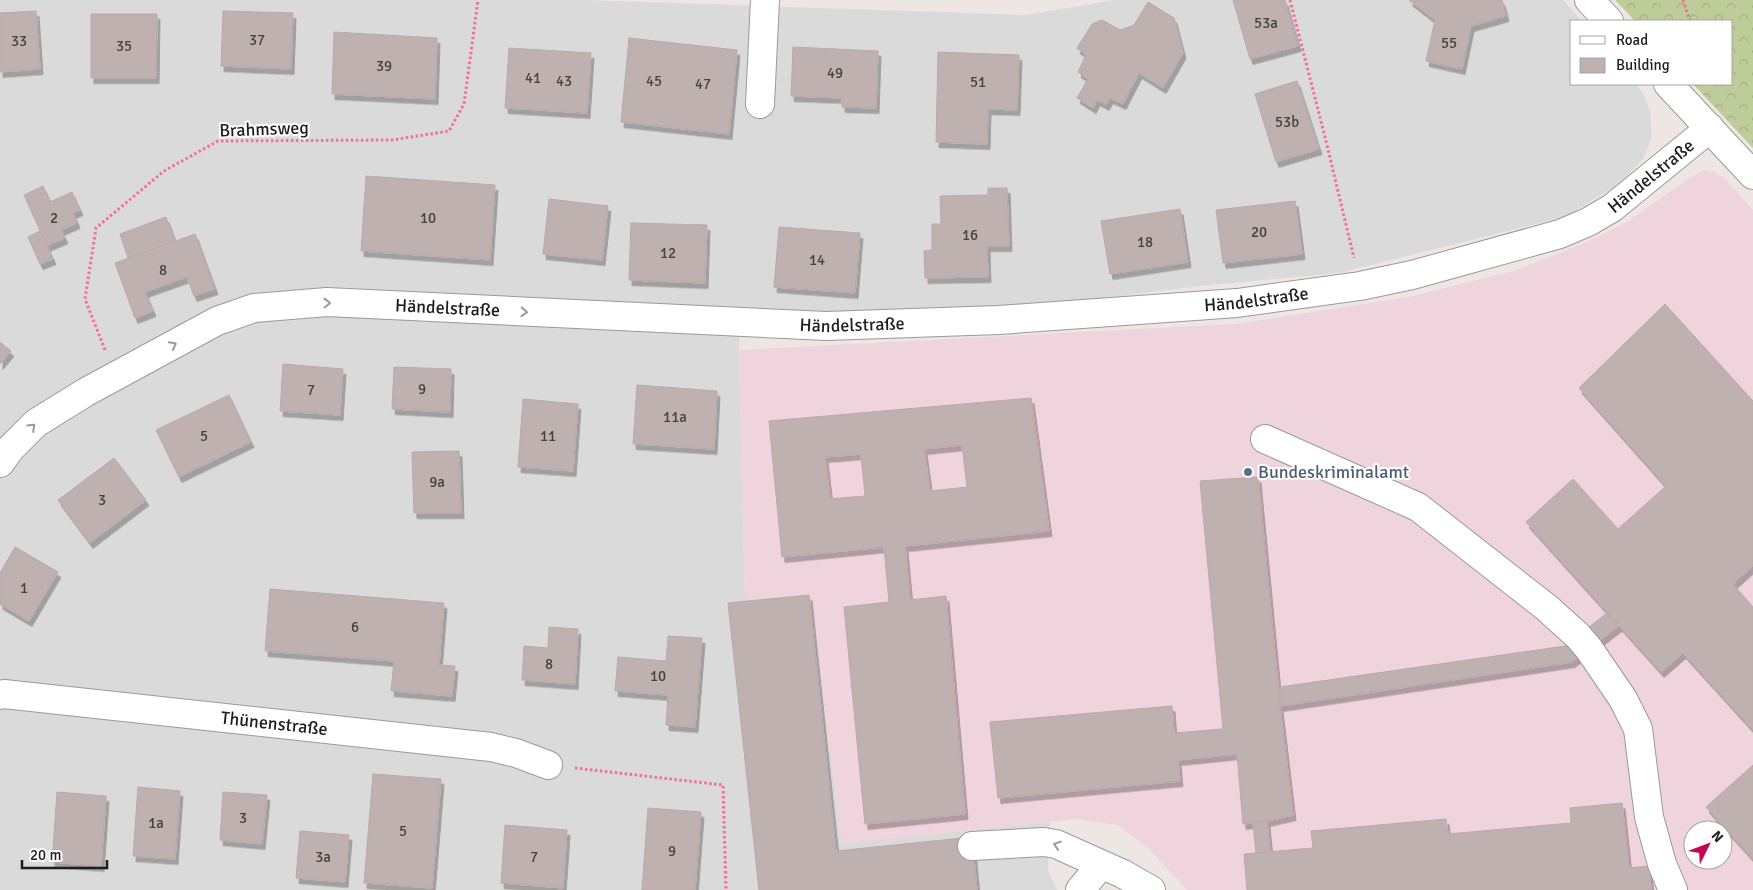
<svg xmlns="http://www.w3.org/2000/svg" width="1753" height="890" viewBox="0 0 1753 890" font-family="Signika,sans-serif">
<style>
.residential{fill:#dbdadb}
.commercial{fill:#efd3dd;fill-rule:evenodd}
.forest{fill:url(#forest-crowns)}
.building{fill:#bfb1b0;stroke:#bfa7a6;fill-rule:evenodd;filter:url(#shadow)}
.lines{fill:none;stroke-linecap:round;stroke-linejoin:round}
.minor-casing{stroke:#9a9a9a;stroke-width:30}
.path{stroke:#f56e96;stroke-width:3;stroke-dasharray:2.5 2.5;stroke-linecap:butt}
.minor{stroke:#fff;stroke-width:28}
.oneway{stroke:#999}
.service-dot{fill:#5c6f8a;stroke:#fff;stroke-width:2}
.labels{text-anchor:middle;dominant-baseline:central;stroke-width:4;stroke-linejoin:round;paint-order:stroke}
.number-label{font-size:15px;fill:#464242}
.street-label{font-size:18px;fill:#1d1d1d;stroke:#fff}
.service-label{font-size:18px;fill:#4e5e75;stroke:#fff;text-anchor:start}
</style>
<defs>
<pattern id="forest-crowns" width="20" height="18" patternUnits="userSpaceOnUse" patternTransform="scale(1.25)"><rect width="20" height="18" fill="#bdcc99"/><path d="M2 6a3 3 0 1 1 6 0M12 15a3 3 0 1 1 6 0" fill="none" stroke="#a2af83"/></pattern>
<filter id="shadow"><feDropShadow dx="3" dy="5.5" stdDeviation="0" flood-color="#0004"/></filter>
</defs>
<rect width="100%" height="100%" fill="#eee6e3"/>
<polygon class="residential" points="0,0 585,0 1026,15 1115,0 1563,0 1582,21 1572,21 1572,84 1636,84 1644,95 1650,111 1652,137 1643,159 1621,183 1565,217 1338,273 1201,286 1038,306 834,313 741,311 739,350 745,599 810,594 842,843 1050,822 1048,870 1057,890 0,890"/>
<path class="commercial" d="M1704 170 1714 172 1725 179 1753 210V890H1187L1148 848 1118 825 1075 819 842 844 810 594 745 599 739 350 1236 324 1409 297 1514 271 1585 243 1627 222 1685 181ZM1693 830H1723V860H1693Z"/>
<polygon class="forest" points="1615,0 1753,0 1753,148 1693,84 1732,84 1732,21 1635,21"/>
<g class="building">
<polygon points="1233,0 1285,0 1298,46 1250,59"/>
<polygon points="1409,0 1502,0 1506,16 1471,26 1462,69 1426,61 1435,20"/>
<polygon points="1148,2 1174,18 1183,53 1163,88 1139,73 1123,104 1110,98 1106,105 1097,100 1093,108 1077,98 1088,79 1078,72 1086,55 1077,48 1092,24 1102,20 1120,30 1134,25"/>
<polygon points="36,11 40,69 0,72 0,13"/>
<polygon points="223,11 293,13 291,69 221,66"/>
<polygon points="91,14 157,14 156,78 91,78"/>
<polygon points="334,32 437,38 435,99 332,94"/>
<polygon points="629,38 737,50 729,134 621,122"/>
<polygon points="793,47 878,51 876,108 842,107 842,98 791,96"/>
<polygon points="509,48 591,53 587,113 505,108"/>
<polygon points="938,52 1019,55 1017,110 988,109 987,144 936,142"/>
<polygon points="1297,81 1319,149 1276,162 1255,94"/>
<polygon points="366,176 495,185 490,260 361,251"/>
<polygon points="43,186 50,202 72,192 80,210 73,213 77,223 61,230 65,238 47,246 24,195"/>
<polygon points="988,188 1007,188 1009,246 987,246 988,277 925,278 924,251 932,250 932,224 941,224 940,196 988,195"/>
<polygon points="549,199 608,206 602,260 543,254"/>
<polygon points="1295,201 1302,254 1223,263 1216,210"/>
<polygon points="1180,209 1188,262 1110,274 1101,221"/>
<polygon points="166,217 175,241 128,258 120,234"/>
<polygon points="631,223 707,225 705,283 629,280"/>
<polygon points="779,227 860,233 855,293 774,287"/>
<polygon points="40,231 53,259 40,264 28,237"/>
<polygon points="195,234 215,289 194,296 187,277 145,292 153,311 135,318 115,263"/>
<polygon points="1665,304 1753,401 1753,566 1733,584 1753,607 1753,730 1683,653 1661,672 1526,522 1573,479 1618,529 1666,486 1579,388"/>
<polygon points="0,342 11,351 0,364"/>
<polygon points="283,364 343,369 340,415 280,411"/>
<polygon points="394,367 451,369 450,412 392,409"/>
<polygon points="637,385 717,391 714,449 633,444"/>
<polygon points="229,395 251,442 179,477 156,430"/>
<path d="M1031 398 1049 531 905 546 910 600 946 596 965 814 865 824 844 607 889 602 884 547 782 557 769 421ZM962 445 967 487 930 491 924 449ZM861 454 865 496 830 499 825 457Z"/>
<polygon points="523,399 578,404 573,471 518,467"/>
<polygon points="459,451 461,513 414,513 412,452"/>
<polygon points="114,458 146,500 90,543 58,500"/>
<polygon points="1258,477 1280,706 1293,815 1267,821 1243,824 1237,754 1178,760 1180,781 998,798 990,722 1172,706 1174,733 1223,729 1200,481"/>
<polygon points="15,547 58,572 29,621 0,604 0,573"/>
<polygon points="270,589 444,603 439,665 455,666 452,696 391,691 394,661 265,651"/>
<polygon points="809,595 836,851 972,837 977,890 759,890 728,603"/>
<polygon points="1607,613 1619,626 1572,662 1280,706 1280,687 1565,646"/>
<polygon points="549,627 578,629 575,684 522,680 524,646 548,648"/>
<polygon points="668,636 702,638 695,727 666,725 668,695 615,691 618,657 666,661"/>
<polygon points="1753,765 1753,859 1706,807"/>
<polygon points="373,774 441,779 432,888 364,883"/>
<polygon points="138,787 180,791 175,859 133,856"/>
<polygon points="57,792 106,796 101,866 52,862"/>
<polygon points="223,792 267,795 262,844 220,840"/>
<polygon points="1622,803 1629,868 1649,866 1651,890 1247,890 1244,854 1313,848 1311,831 1446,819 1448,834 1571,823 1570,808"/>
<polygon points="648,808 701,812 695,890 642,890"/>
<polygon points="1267,821 1270,852 1256,853 1253,823"/>
<polygon points="505,825 567,830 563,888 501,883"/>
<polygon points="300,831 349,835 345,882 296,878"/>
</g>
<g class="lines">
<g class="minor-casing">
<g id="minor">
<polyline points="1589,0 1609,21"/>
<polyline points="1668,84 1753,175"/>
<polyline points="760,104 765,0"/>
<polyline points="1265,439 1418,507 1547,608 1578,636 1589,649 1623,699 1638,729 1649,817 1662,864 1673,890"/>
<path id="s1" d="M0 463 10 449 36 423 86 392 217 321 254 308 327 302 826 326 999 320 1237 303 1360 286 1412 275 1560 234 1588 222 1612 208 1710 128"/>
<path id="s2" d="M0 695 4 694 491 747 516 753 548 765"/>
<polyline points="972,846 1044,842 1056,844 1123,874 1151,890"/>
<polyline points="1080,890 1101,865"/>
</g>
</g>
<g class="path">
<polyline points="1290,0 1325,137 1354,258"/>
<polyline points="1683,0 1690,21"/>
<polyline points="105,350 85,299 96,228 164,171 218,141 392,140 449,131 464,104 478,0"/>
<polyline points="575,768 723,785 726,890"/>
</g>
<use href="#minor" class="minor"/>
</g>
<defs><path id="oneway-chevron" d="M-2-3.5L2.5 0L-2 3.5" fill="none" stroke-width="1.6" stroke-linecap="round" stroke-linejoin="round" transform="scale(1.25)"/></defs>
<g class="oneway">
<use href="#oneway-chevron" transform="translate(327 303) rotate(-1)"/>
<use href="#oneway-chevron" transform="translate(524 312) rotate(3)"/>
<use href="#oneway-chevron" transform="translate(173 345) rotate(-28)"/>
<use href="#oneway-chevron" transform="translate(32 427) rotate(-43)"/>
<use href="#oneway-chevron" transform="translate(1057 845) rotate(-162)"/>
</g>
<circle class="service-dot" cx="1248" cy="472" r="5"/>
<g class="labels">
<g class="number-label">
<text x="1266" y="23">53a</text>
<text x="257" y="40">37</text>
<text x="19" y="41">33</text>
<text x="1449" y="43">55</text>
<text x="124" y="46">35</text>
<text x="384" y="66">39</text>
<text x="835" y="73">49</text>
<text x="533" y="78">41</text>
<text x="564" y="81">43</text>
<text x="654" y="81">45</text>
<text x="978" y="82">51</text>
<text x="703" y="84">47</text>
<text x="1287" y="122">53b</text>
<text x="54" y="218">2</text>
<text x="428" y="218">10</text>
<text x="1259" y="232">20</text>
<text x="970" y="235">16</text>
<text x="1145" y="242">18</text>
<text x="668" y="253">12</text>
<text x="817" y="260">14</text>
<text x="163" y="270">8</text>
<text x="422" y="389">9</text>
<text x="311" y="390">7</text>
<text x="675" y="417">11a</text>
<text x="204" y="436">5</text>
<text x="548" y="436">11</text>
<text x="437" y="482">9a</text>
<text x="102" y="500">3</text>
<text x="24" y="588">1</text>
<text x="355" y="627">6</text>
<text x="549" y="664">8</text>
<text x="658" y="676">10</text>
<text x="243" y="818">3</text>
<text x="156" y="823">1a</text>
<text x="403" y="831">5</text>
<text x="672" y="851">9</text>
<text x="323" y="857">3a</text>
<text x="534" y="857">7</text>
</g>
<g class="street-label">
<text transform="translate(264 129) rotate(-2)">Brahmsweg</text>
<text stroke="none"><textPath href="#s1" startOffset="1725">Händelstraße</textPath></text>
<text stroke="none"><textPath href="#s1" startOffset="1305">Händelstraße</textPath></text>
<text stroke="none"><textPath href="#s1" startOffset="495">Händelstraße</textPath></text>
<text stroke="none"><textPath href="#s1" startOffset="900">Händelstraße</textPath></text>
<text stroke="none"><textPath href="#s2" startOffset="276">Thünenstraße</textPath></text>
</g>
<g class="service-label">
<text x="1258" y="472">Bundeskriminalamt</text>
</g>
</g>
<rect x="1570" y="20" width="162" height="65" fill="#ffffff" stroke="#a5a5a5"/>
<rect x="1580" y="36" width="25" height="8" fill="#ffffff" stroke="#a5a5a5"/>
<text x="1616" y="45" font-size="15" fill="#1d1d1d">Road</text>
<rect x="1580" y="58" width="25" height="15" fill="#bfb1b0" stroke="#a5a5a5"/>
<text x="1616" y="70" font-size="15" fill="#1d1d1d">Building</text>
<g transform="translate(1708 845) rotate(48)"><circle r="24" fill="#ffffff" stroke="#a5a5a5"/>
<path d="M0-4L9 19L0 12L-9 19Z" fill="#c40653"/>
<text y="-8" font-size="14" font-weight="bold" text-anchor="middle" fill="#1d1d1d">N</text>
</g>
<path d="M22 860v8h85v-8" fill="none" stroke="#1d1d1d" stroke-width="2.5"/>
<text x="30" y="860" font-size="15" fill="#1d1d1d" stroke="#ffffff" stroke-width="4" paint-order="stroke">20 m</text>
</svg>
